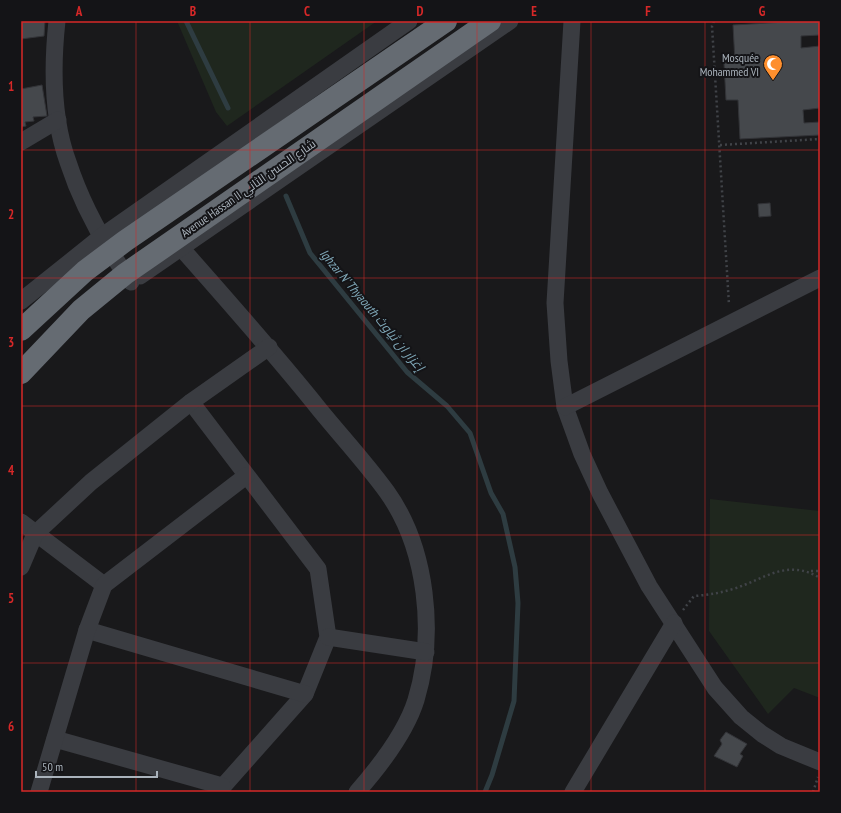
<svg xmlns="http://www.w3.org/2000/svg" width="841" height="813" viewBox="0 0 841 813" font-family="'PT Sans Narrow',Cairo,sans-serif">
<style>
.green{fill:#1f271e}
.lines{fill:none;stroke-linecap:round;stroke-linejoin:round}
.stream{stroke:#2e3c41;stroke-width:5}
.building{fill:#45484c;stroke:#333438}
.path{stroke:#404348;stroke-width:2.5;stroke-dasharray:2 3;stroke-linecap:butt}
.street{stroke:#3a3c41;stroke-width:17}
.highway{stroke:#656b72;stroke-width:22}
.grid{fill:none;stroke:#d62828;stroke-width:1;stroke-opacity:0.55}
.labels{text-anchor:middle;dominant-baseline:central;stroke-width:4;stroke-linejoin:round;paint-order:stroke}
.poi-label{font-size:12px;fill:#aab3bc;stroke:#141417;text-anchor:end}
.street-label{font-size:12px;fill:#aab3bc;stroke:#141417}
.water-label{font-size:13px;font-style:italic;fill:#80a9b9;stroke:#141417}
.neatline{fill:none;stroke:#d62828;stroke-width:1.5}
.grid-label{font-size:13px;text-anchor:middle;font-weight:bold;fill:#d62828}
</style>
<rect width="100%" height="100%" fill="#19191b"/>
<g class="green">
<polygon points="177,21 377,21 227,126 216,112"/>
<polygon points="710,499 820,511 820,698 794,688 768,714 709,631"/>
</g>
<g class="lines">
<g class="stream">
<polyline points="186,21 228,108"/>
<polyline points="286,196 310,253 407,372 447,406 470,433 491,493 503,514 515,567 518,603 514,701 492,775 485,792"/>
</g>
</g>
<g class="building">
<polygon points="21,21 45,21 44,36 21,39"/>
<polygon points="804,21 820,21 820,35 801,36 801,48 820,46 820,108 803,110 804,123 820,122 820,135 740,139 738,100 726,100 724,63 735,62 733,25"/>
<polygon points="42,85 47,116 33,117 34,121 25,122 26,126 21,127 21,89"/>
<polygon points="770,203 771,216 759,217 758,204"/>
<polygon points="726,732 747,744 740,754 743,756 737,767 714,756 722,744 720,740"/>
</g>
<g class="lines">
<g class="path">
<polyline points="714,21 712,26 729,305"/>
<polyline points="720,145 820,139"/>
<polyline points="811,571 820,571"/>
<path d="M683 610 694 596C708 595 720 593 733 589 765 579 787 558 820 578"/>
<polyline points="813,792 818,777"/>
</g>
<g class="street">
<path d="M57 21C52 67 52 118 68 162 82 205 105 246 131 282"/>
<polyline points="572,21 555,303 559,361 565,407 582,454 600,493 649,586 715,688 741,717 762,734 781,746 820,762"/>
<polyline points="21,142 58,120"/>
<path d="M182 249C228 301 275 354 319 409 341 436 366 463 387 492 427 548 436 634 416 700 406 732 379 767 357 792"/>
<polyline points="140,276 510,21"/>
<polyline points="21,301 101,237 409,21"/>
<polyline points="191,402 318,569 328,637 305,694 218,792"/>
<polyline points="565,407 820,278"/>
<polyline points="21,522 104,585"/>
<polyline points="21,567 35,534 91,482 191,402 269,347"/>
<polyline points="87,630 305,694"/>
<polyline points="328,637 426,652"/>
<polyline points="55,739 222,786"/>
<polyline points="39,792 87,630 104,585 246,476"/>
<polyline points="573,792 674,623"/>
</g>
<g class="highway">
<polyline points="21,330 85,271 125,241 446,21"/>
<polyline points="21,373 81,310 125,274 490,21"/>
</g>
</g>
<path class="grid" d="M136 21V792M250 21V792M364 21V792M477 21V792M591 21V792M705 21V792M21 150H820M21 278H820M21 406H820M21 535H820M21 663H820"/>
<defs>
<g id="mosque-pin" transform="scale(1)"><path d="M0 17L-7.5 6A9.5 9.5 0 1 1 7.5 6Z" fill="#fe8f2e" stroke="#141417"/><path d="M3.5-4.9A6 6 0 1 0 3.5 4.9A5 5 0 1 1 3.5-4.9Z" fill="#fff"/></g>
</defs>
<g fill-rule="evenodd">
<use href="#mosque-pin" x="773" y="64"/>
</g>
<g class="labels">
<g class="poi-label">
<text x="759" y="57">Mosquée<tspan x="759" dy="14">Mohammed VI</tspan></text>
</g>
<g class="street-label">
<text transform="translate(248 188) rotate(-35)">Avenue Hassan II شارع الحسن الثاني</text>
</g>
<g class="water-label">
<text transform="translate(372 310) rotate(50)">Ighzar N' Thyaouth إغزار ان ثياوث</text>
</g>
</g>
<rect width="841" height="813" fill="none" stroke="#141417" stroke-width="44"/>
<path d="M36 771v6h121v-6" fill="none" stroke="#aab3bc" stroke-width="2"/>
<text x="42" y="771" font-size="12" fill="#aab3bc" stroke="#141417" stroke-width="3" paint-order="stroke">50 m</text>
<rect x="22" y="22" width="797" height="769" class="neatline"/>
<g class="grid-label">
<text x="79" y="16">A</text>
<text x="193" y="16">B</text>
<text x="307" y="16">C</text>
<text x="420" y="16">D</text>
<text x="534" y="16">E</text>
<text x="648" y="16">F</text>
<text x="762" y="16">G</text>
<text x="11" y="91">1</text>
<text x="11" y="219">2</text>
<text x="11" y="347">3</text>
<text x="11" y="475">4</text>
<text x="11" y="603">5</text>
<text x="11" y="731">6</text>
</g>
</svg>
